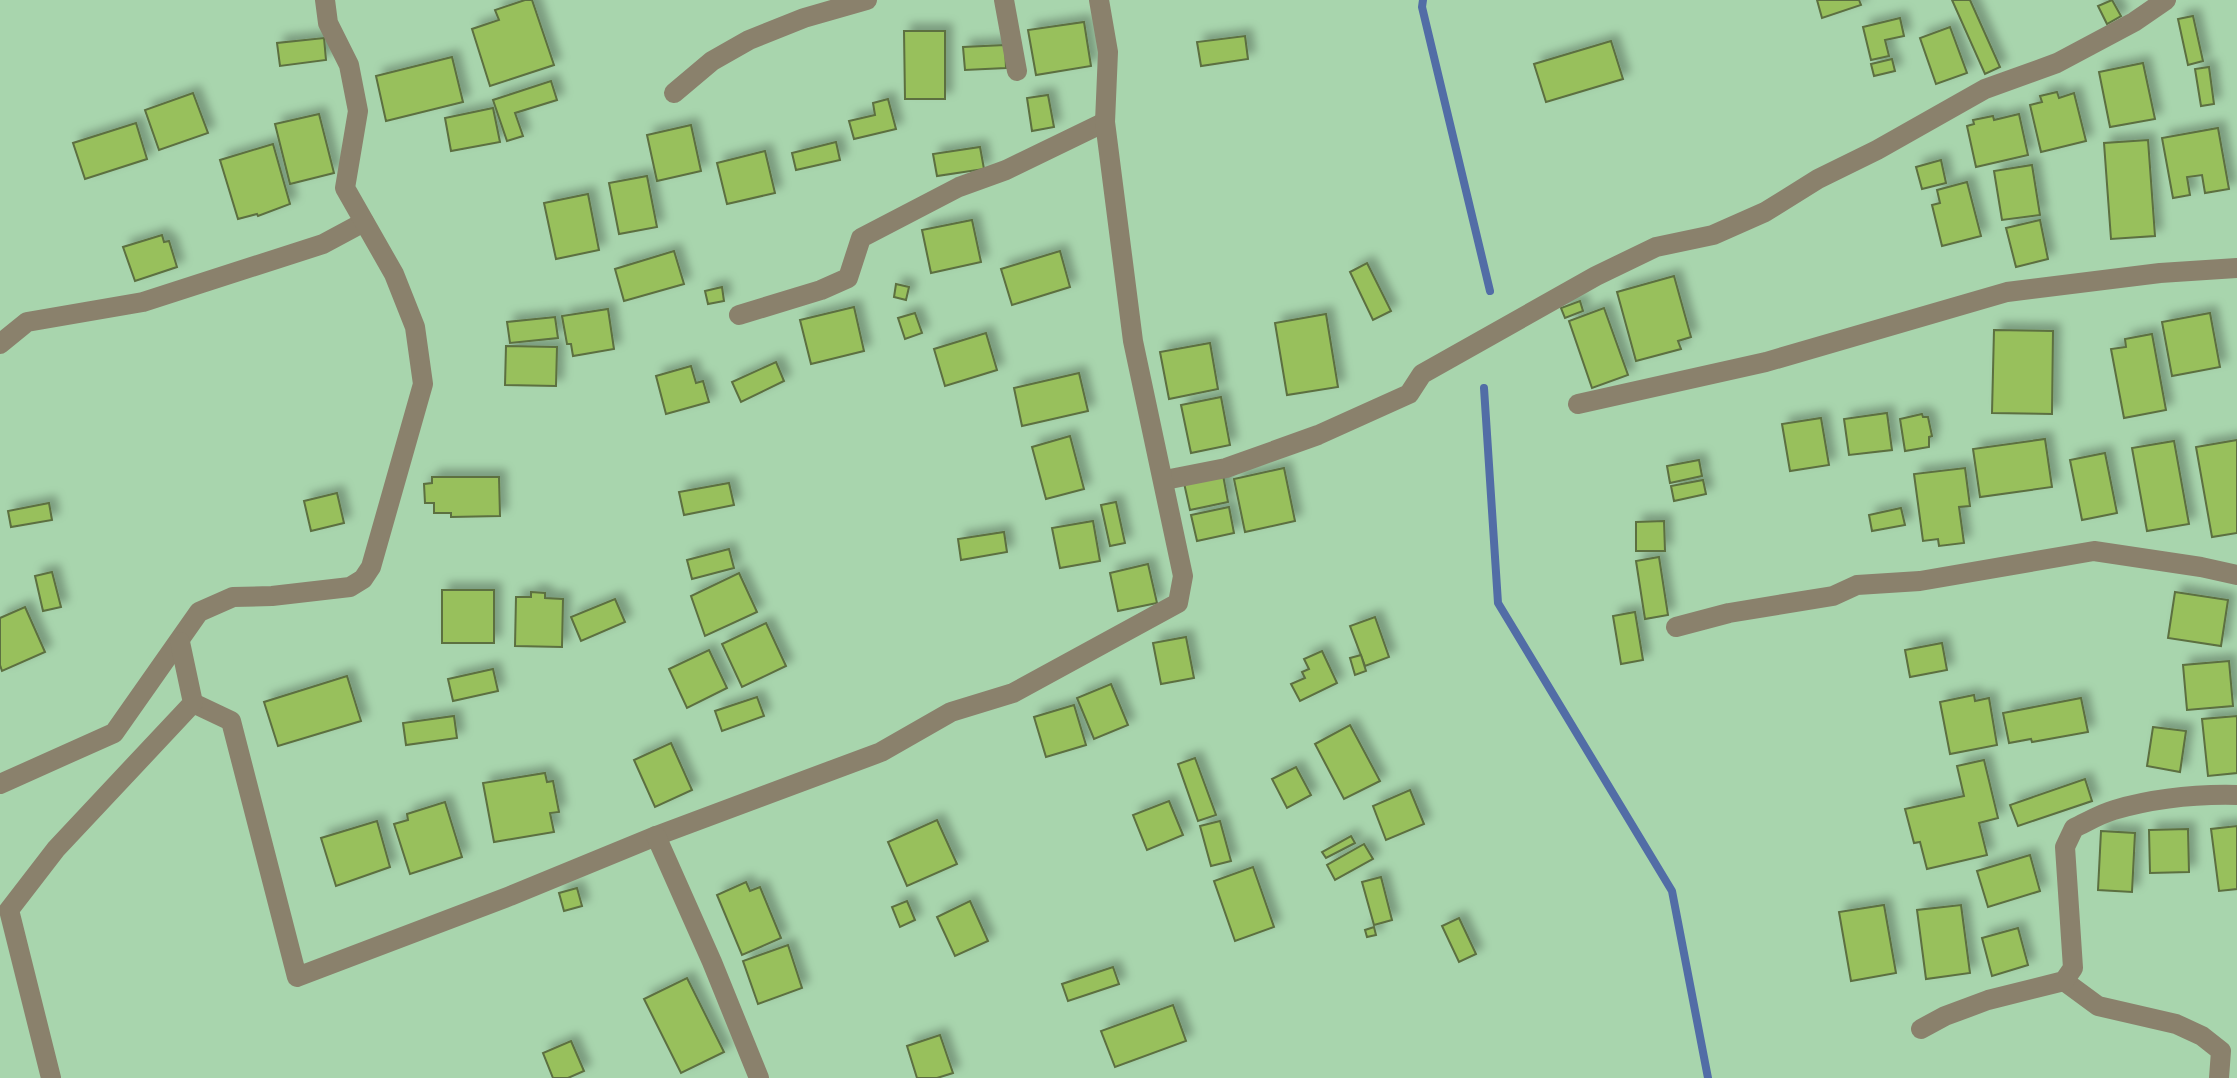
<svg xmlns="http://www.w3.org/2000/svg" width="2237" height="1078" viewBox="0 0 2237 1078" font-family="'Golos Text',sans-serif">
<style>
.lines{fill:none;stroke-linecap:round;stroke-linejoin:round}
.stream{stroke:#526da6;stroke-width:8}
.building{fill:#98c05c;stroke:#5c6f41;stroke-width:2;filter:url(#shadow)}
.minor{stroke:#8a816c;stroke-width:20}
</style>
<defs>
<filter id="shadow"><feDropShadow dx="7" dy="-7" stdDeviation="4" flood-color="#0004"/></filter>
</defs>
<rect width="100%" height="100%" fill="#a8d5ad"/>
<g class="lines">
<g class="stream">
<polyline points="1423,0 1422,7 1490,291"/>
<polyline points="1484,388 1498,603 1672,891 1708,1078"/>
</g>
</g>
<g class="building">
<polygon points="525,0 532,0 554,65 490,86 472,29 499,20 495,10"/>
<polygon points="1817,0 1859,0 1861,5 1822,18"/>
<polygon points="1952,0 1970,0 2000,67 1985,74"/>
<polygon points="2112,0 2121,16 2107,24 2098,6"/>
<polygon points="2193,16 2203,61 2188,65 2178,19"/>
<polygon points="1900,18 1904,36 1885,40 1889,56 1871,60 1863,27"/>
<polygon points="1084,22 1091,66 1036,75 1028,30"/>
<polygon points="1950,27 1967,73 1936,84 1920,38"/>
<polygon points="904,31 945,31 945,99 905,99"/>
<polygon points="1245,36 1248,59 1201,66 1197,42"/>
<polygon points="324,38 326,60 280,66 277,43"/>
<polygon points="1611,41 1623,79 1546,102 1534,64"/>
<polygon points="1005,45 1006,68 965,70 963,47"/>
<polygon points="452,57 463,102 386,121 376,76"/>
<polygon points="1892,59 1895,71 1874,76 1871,64"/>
<polygon points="2143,63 2155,119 2110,127 2099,72"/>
<polygon points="2209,67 2214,104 2201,106 2195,69"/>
<polygon points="551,81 557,100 515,113 523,136 507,141 493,100"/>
<polygon points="2057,92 2059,98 2074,93 2086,141 2041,152 2030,105 2042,102 2040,96"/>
<polygon points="193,93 208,133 159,150 145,110"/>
<polygon points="1048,95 1054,127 1032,131 1027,98"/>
<polygon points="888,99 896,129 854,139 849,121 875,115 873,103"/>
<polygon points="493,108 500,142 451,151 445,118"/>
<polygon points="319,114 334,173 290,184 275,124"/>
<polygon points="2019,114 2028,155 1976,167 1967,126 1974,124 1973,120 1993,116 1994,120"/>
<polygon points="136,123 147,159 85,179 73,143"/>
<polygon points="691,125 701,171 657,181 647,135"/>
<polygon points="2218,128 2229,189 2205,193 2202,175 2187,177 2190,195 2173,198 2162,138"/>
<polygon points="2148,140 2155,236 2111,239 2104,143"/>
<polygon points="836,142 840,160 796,170 792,153"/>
<polygon points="273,144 290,204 258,216 257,214 238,219 220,160"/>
<polygon points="980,147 984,169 937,176 933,154"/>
<polygon points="765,151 775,193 727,204 717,163"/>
<polygon points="1941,160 1946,183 1922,189 1916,167"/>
<polygon points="2032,165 2040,215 2002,220 1994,171"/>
<polygon points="647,176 657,227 619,234 609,183"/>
<polygon points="1967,182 1981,236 1942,246 1932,205 1940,203 1937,190"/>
<polygon points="588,194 599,250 556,259 544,203"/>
<polygon points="972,220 981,262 931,273 922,230"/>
<polygon points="2040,220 2048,259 2016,267 2006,228"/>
<polygon points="162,235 164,242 169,241 177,267 135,281 123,247"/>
<polygon points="674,251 684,284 624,301 615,269"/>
<polygon points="1060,251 1070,287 1012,305 1001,269"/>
<polygon points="1367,263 1391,311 1373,320 1350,272"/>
<polygon points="1674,276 1691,337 1678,341 1681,349 1636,361 1617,292"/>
<polygon points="896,284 909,287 906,300 894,297"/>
<polygon points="722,287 724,301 708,304 705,291"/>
<polygon points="1580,301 1583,311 1565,318 1561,308"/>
<polygon points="854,307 864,351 811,364 800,320"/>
<polygon points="1604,308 1628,375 1592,388 1569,321"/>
<polygon points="608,309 614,349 573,356 571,344 567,344 562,316"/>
<polygon points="915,313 922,333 905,339 898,318"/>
<polygon points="2210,313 2220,367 2172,376 2162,322"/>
<polygon points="1326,314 1338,387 1287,395 1275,323"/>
<polygon points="555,317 558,338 510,343 507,322"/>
<polygon points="1994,330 2053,331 2052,414 1992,413"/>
<polygon points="986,333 997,370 945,386 934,349"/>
<polygon points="2152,334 2166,410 2124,418 2111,349 2126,347 2125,339"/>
<polygon points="1210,343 1218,389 1169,399 1160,352"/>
<polygon points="506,346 557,347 556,386 505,385"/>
<polygon points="776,362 784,381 741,402 732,382"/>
<polygon points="691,366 696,383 703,381 709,402 666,414 656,376"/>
<polygon points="1079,373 1088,411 1022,426 1014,388"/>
<polygon points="1221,397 1230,445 1191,453 1181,405"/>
<polygon points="1887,413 1892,450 1849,455 1844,419"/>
<polygon points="1922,414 1923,417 1928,417 1932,436 1929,437 1929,447 1905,451 1900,419"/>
<polygon points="1821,418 1829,465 1790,471 1782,424"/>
<polygon points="1070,436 1084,489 1046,499 1032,447"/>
<polygon points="2045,439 2052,487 1980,497 1973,449"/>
<polygon points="2237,440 2237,533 2212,537 2196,447"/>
<polygon points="2174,441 2189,524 2147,531 2132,448"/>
<polygon points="2105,453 2117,513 2082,520 2070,460"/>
<polygon points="1699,460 1702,476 1670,483 1667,466"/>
<polygon points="1284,468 1295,521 1245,532 1234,479"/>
<polygon points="1965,468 1970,506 1959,507 1964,543 1939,546 1938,539 1923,541 1914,474"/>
<polygon points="1223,475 1228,502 1190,510 1184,483"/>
<polygon points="432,477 499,477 500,516 451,517 451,513 434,513 434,503 425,503 424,484 432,483"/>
<polygon points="1703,480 1706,494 1674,501 1671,486"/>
<polygon points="729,483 734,505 684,515 679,492"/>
<polygon points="337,493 344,523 311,531 304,501"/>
<polygon points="1116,502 1125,543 1110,546 1101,505"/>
<polygon points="49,503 52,520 11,527 8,511"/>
<polygon points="1229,507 1234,533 1197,541 1191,515"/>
<polygon points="1901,508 1905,525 1872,531 1869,515"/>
<polygon points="1093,521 1100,561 1060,568 1052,528"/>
<polygon points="1664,521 1665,551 1636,551 1636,522"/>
<polygon points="1004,532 1007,552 961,560 958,539"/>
<polygon points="729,549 734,568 692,579 687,560"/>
<polygon points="1659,557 1668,615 1645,619 1636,561"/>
<polygon points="1148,564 1157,603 1118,611 1110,573"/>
<polygon points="52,572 61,607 43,611 35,576"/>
<polygon points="739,573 757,612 705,636 691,596"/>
<rect x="442" y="590" width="52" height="53"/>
<polygon points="531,592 545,593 545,598 563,599 562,647 515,646 516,597 531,597"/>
<polygon points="2175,592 2228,600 2221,646 2168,638"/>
<polygon points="615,599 625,622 581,641 571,617"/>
<polygon points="25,607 45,652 2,671 0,665 0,618"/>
<polygon points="1635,612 1643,660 1621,664 1613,616"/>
<polygon points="1375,617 1389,657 1365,666 1350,626"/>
<polygon points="766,623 786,666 742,687 722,644"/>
<polygon points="1186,637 1194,678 1161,684 1153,643"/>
<polygon points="1942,643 1947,670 1910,677 1905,650"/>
<polygon points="709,650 727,688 687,708 669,669"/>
<polygon points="1322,651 1337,683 1300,701 1291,684 1305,678 1302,672 1309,669 1304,659"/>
<polygon points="1361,655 1366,671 1355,675 1350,658"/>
<polygon points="2229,661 2233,706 2187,710 2183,665"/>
<polygon points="493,669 498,691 453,701 448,679"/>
<polygon points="347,676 361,721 278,746 264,702"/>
<polygon points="1111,684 1128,725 1094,739 1077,698"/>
<polygon points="1974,695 1975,701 1989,698 1997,745 1950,754 1940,702"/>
<polygon points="757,697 764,716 722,731 715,711"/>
<polygon points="2081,698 2088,732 2032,742 2031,739 2009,743 2003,713"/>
<polygon points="1074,705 1086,745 1046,757 1034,717"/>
<polygon points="454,716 457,738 406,745 403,723"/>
<polygon points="2237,716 2237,773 2208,776 2202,719"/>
<polygon points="1350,725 1380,781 1344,799 1315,744"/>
<polygon points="2153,727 2186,731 2180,772 2147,766"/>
<polygon points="671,743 692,790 655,807 634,760"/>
<polygon points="1195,758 1216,815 1198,821 1178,764"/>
<polygon points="1984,760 1998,818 1979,823 1987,855 1927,869 1920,842 1914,843 1905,809 1964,796 1957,766"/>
<polygon points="1296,767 1311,795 1287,808 1272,779"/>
<polygon points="545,773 547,782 553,781 559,812 550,813 554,832 494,842 483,783"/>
<polygon points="2085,779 2092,801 2018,826 2010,805"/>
<polygon points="1410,790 1424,824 1386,840 1373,806"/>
<polygon points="1169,801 1183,835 1147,850 1133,815"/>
<polygon points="445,802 462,857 410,874 394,824 408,820 407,814"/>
<polygon points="937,820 957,864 907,886 888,842"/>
<polygon points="377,821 390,867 336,886 321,838"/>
<polygon points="1220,821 1231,861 1211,866 1200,826"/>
<polygon points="2237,826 2237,889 2219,891 2211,829"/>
<polygon points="2188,829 2189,872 2150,873 2149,830"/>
<polygon points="2101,831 2135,833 2132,892 2098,890"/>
<polygon points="1351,836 1355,843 1326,858 1322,852"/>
<polygon points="1364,844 1373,859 1335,880 1327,865"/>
<polygon points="2030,855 2040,891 1988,907 1977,871"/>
<polygon points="1253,867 1274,927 1235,941 1214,881"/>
<polygon points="1381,877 1392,920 1374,925 1362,882"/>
<polygon points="746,882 750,891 760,887 781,938 742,955 717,895"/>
<polygon points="577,888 582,906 564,911 559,893"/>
<polygon points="907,901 915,920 900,927 892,907"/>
<polygon points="970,901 988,941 955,956 937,917"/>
<polygon points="1884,905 1896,973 1851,981 1839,912"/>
<polygon points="1961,905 1970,973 1926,979 1917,910"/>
<polygon points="1459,918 1476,954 1459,962 1442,926"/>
<polygon points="1374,927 1376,935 1367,937 1365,930"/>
<polygon points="2018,928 2028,965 1992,976 1982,938"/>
<polygon points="788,945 802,988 758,1004 743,961"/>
<polygon points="1113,967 1119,984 1068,1001 1062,984"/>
<polygon points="687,978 724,1052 681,1073 644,999"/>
<polygon points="1173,1005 1186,1041 1115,1067 1101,1031"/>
<polygon points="940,1035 953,1073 937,1078 917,1078 907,1046"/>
<polygon points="571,1041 584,1071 568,1078 553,1078 543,1053"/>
</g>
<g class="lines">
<g class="minor">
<polyline points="1004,0 1017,71"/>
<polyline points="674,93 712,61 749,40 804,18 867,0"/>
<polyline points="739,315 821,290 848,278 861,238 959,187 1006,170 1105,122"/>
<polyline points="0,344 27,322 143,302 323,244 364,222"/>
<polyline points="1578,404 1766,362 2007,292 2160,273 2237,268"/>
<polyline points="1165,480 1226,468 1318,435 1409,394 1422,374 1596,276 1656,247 1713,235 1765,212 1818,179 1877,150 1985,89 2057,63 2134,22 2166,0"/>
<polyline points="1676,627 1729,613 1833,596 1857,585 1920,581 2094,551 2201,567 2237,575"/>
<polyline points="193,703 231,721 297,977 510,896 656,836 881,752 951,712 1013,693 1178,603 1183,576 1133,341 1105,122 1108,52 1099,0"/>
<polyline points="0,784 114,733 199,612 233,597 272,596 350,587 363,579 371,567 423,384 415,327 394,274 345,188 358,111 349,65 328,23 325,0"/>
<polyline points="656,836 712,962 759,1078"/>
<polyline points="2064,981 2098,1006 2176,1024 2202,1036 2221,1051 2219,1078"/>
<path d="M1921 1029 1945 1016 1988 1000 2064 981 2073 968 2065 847 2074 828C2087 822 2100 814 2114 810 2152 799 2197 794 2237 795"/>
<polyline points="51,1078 9,910 56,849 193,703 180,642"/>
</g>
</g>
</svg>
